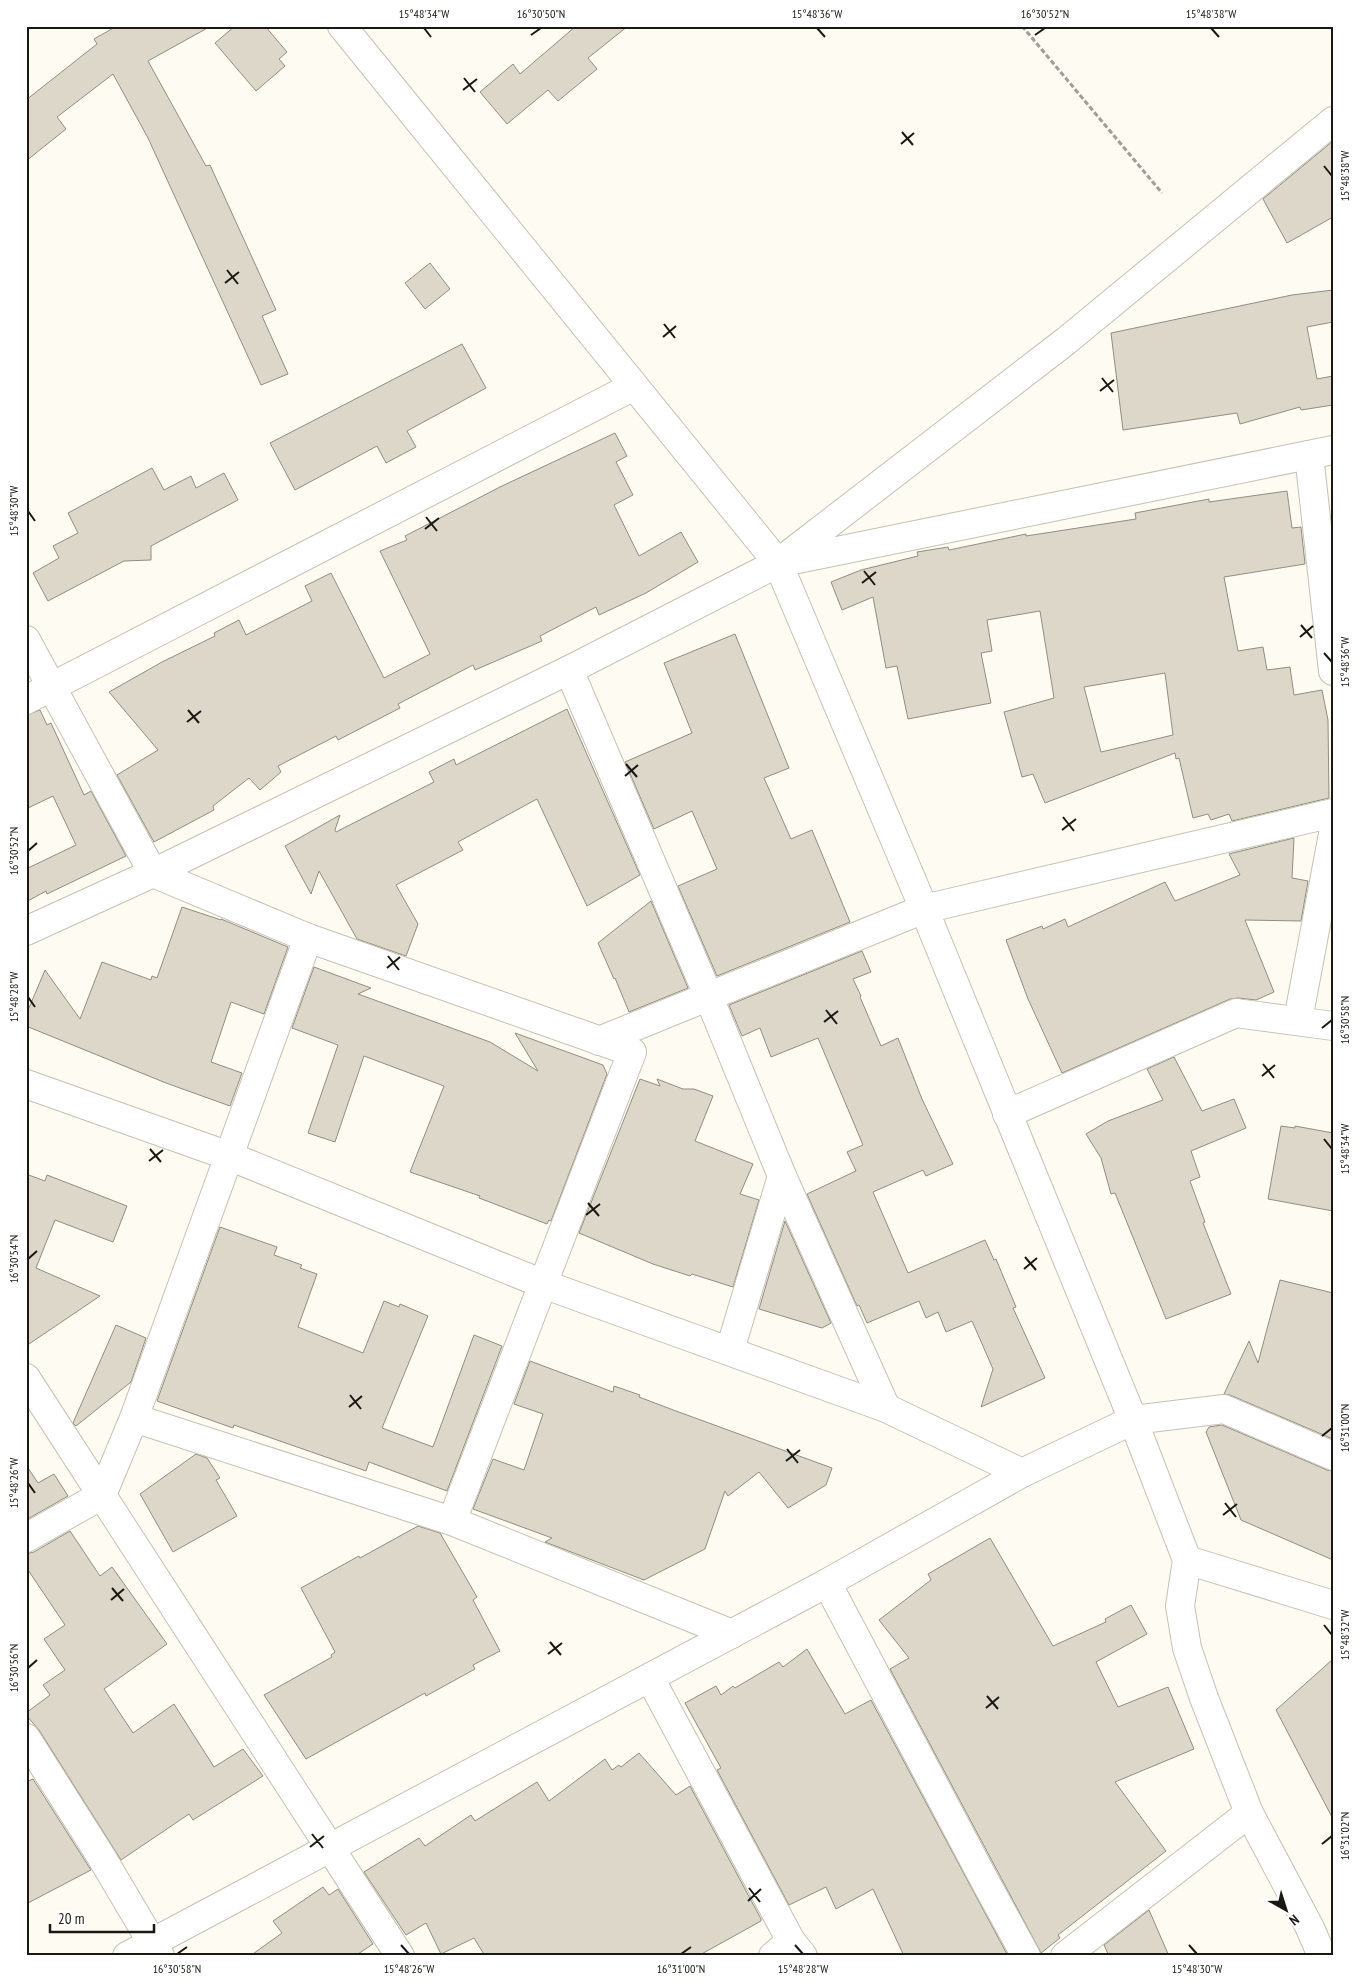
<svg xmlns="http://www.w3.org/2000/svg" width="1359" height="1982" viewBox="0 0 1359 1982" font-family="'PT Sans Narrow',sans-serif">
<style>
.building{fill:#dcd7c9;stroke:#918d7f;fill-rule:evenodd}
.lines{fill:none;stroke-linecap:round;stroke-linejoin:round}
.minor-casing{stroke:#c6c1b3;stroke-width:30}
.path{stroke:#a09e97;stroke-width:3;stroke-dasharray:5 2.5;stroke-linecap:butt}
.minor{stroke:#fff;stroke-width:28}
.ticks{fill:none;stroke:#191813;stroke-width:2}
.neatline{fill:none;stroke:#191813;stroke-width:2}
.ticks-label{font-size:12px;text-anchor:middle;fill:#191813}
</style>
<rect width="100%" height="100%" fill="#fefbf3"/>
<g class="building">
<polygon points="117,26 211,26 148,61 206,166 210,165 276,310 262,316 288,374 261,385 148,138 113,74 57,117 66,129 26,161 26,100 97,44 94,39"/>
<polygon points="235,26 265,26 287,52 279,59 285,66 256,91 215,43"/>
<polygon points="576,26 628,26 588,58 597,69 558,101 548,90 507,124 480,92 513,64 520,74"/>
<polygon points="1333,141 1333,217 1287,243 1263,199"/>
<polygon points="430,263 450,289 425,309 405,283"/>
<polygon points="1333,290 1333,322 1307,327 1317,379 1333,376 1333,405 1301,410 1300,407 1240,424 1237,413 1123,430 1111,333 1292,295"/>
<polygon points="462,344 486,388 407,431 416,447 386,463 377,446 295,490 270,443"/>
<polygon points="615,433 627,456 616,462 633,495 614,505 639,556 681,532 698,562 646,593 599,615 596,607 540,636 542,641 475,670 473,665 398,704 400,708 338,740 336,736 278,766 281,772 260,790 249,778 213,806 214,810 154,842 117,775 158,750 109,692 162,662 215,636 214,633 239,620 246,635 312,601 305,586 331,573 384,678 430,654 380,551 407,540 405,536 502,486"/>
<polygon points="152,468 164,490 191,476 196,488 224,473 238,500 151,546 151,560 124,561 48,601 33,573 59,558 53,546 78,533 68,513"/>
<path d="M1287 491 1292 528 1301 527 1305 564 1224 577 1238 651 1263 647 1267 670 1290 667 1294 695 1322 690 1328 720 1329 798 1232 821 1229 814 1211 820 1208 814 1193 818 1179 758 1176 759 1175 753 1045 803 1033 774 1022 777 1004 712 1054 698 1040 611 987 620 992 651 981 653 991 703 908 719 897 666 886 668 873 597 842 610 831 582 861 570 918 556 917 552 948 547 949 550 1026 534V536L1136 519 1135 513 1209 499V502ZM1165 673 1173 735 1101 752 1084 687Z"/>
<polygon points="735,634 789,768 764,778 791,839 812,830 850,922 717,976 678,886 717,869 692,811 654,829 625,762 692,733 664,663"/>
<polygon points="567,709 640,875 587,906 537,799 458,842 463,850 396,885 418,924 406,956 357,939 319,871 311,894 285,846 340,815 335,830 336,832 434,782 429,772 454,759 456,765"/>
<polygon points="40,710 47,725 51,723 84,795 91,791 126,856 47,894 46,891 26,902 26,869 76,845 53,796 26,809 26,715"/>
<polygon points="1294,838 1292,878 1308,881 1301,921 1245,920 1274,992 1256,1000 1238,998 1230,999 1062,1073 1028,999 1006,940 1042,926 1043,929 1065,919 1068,927 1165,882 1175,901 1240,875 1229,854"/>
<polygon points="651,901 688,988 629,1012 615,978 614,979 598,943"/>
<polygon points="182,907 221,920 221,919 288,947 264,1014 231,1002 211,1062 242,1073 230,1106 166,1083 26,1026 26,1015 45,970 80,1019 102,962 151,980 152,976 157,978"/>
<polygon points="862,951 871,972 853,979 861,996 860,997 881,1046 898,1038 922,1099 953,1164 926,1176 923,1170 873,1192 908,1273 985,1240 994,1260 996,1259 1016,1307 1013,1308 1045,1378 981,1407 993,1369 972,1321 946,1332 938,1312 926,1318 919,1301 867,1323 859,1305 857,1306 807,1194 856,1171 847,1152 863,1145 818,1038 771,1057 760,1028 742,1036 729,1005"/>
<polygon points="314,967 371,988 358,994 490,1042 538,1071 515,1033 603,1065 607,1074 551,1221 549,1220 547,1224 479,1198 480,1196 410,1172 444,1086 364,1056 335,1142 308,1133 338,1045 292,1028"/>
<polygon points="1174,1057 1202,1111 1234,1099 1246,1128 1191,1151 1200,1177 1190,1181 1205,1222 1203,1223 1231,1294 1166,1319 1115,1193 1111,1194 1101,1158 1086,1134 1108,1121 1163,1100 1147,1069"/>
<polygon points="640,1079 660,1086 657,1079 683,1089 694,1089 713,1096 695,1141 753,1164 740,1194 759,1200 733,1287 692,1274 690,1276 653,1264 579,1233"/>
<polygon points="1281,1126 1295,1128 1295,1126 1333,1133 1333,1211 1268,1199"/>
<polygon points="26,1174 45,1181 47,1175 127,1206 113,1242 55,1220 36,1268 100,1296 26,1346"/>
<polygon points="785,1221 831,1323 822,1328 759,1309"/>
<polygon points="220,1227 277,1247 274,1255 302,1265 300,1268 317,1274 298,1327 363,1353 384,1301 399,1307 400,1304 428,1316 382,1428 433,1447 474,1335 502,1346 447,1491 369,1462 366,1471 234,1425 233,1428 157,1401"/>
<polygon points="1280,1280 1333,1293 1333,1439 1230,1395 1224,1394 1249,1341 1258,1363"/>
<polygon points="116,1325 146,1338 131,1382 76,1426 73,1423"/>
<polygon points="530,1361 613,1392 614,1386 640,1395 639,1397 676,1411 832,1468 826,1485 788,1508 759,1472 728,1496 725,1491 705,1549 644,1580 545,1542 552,1538 473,1509 493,1459 524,1470 543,1414 514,1404"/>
<polygon points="1222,1425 1327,1470 1333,1471 1333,1560 1241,1520 1206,1432 1209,1427"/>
<polygon points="196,1454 207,1458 220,1478 216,1480 237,1516 173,1552 140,1494"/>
<polygon points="26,1465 38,1483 54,1474 68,1496 26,1520"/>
<polygon points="418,1526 440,1533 477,1597 473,1600 500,1651 473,1665 475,1669 426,1696 425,1693 306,1759 264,1695 332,1657 331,1655 335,1652 301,1588 359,1556 360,1558"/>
<polygon points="70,1531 100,1576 112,1567 167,1644 104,1689 133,1733 174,1704 214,1767 243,1749 263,1776 193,1820 189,1814 121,1860 39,1730 26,1715 26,1713 50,1695 43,1685 65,1670 44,1639 65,1625 26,1567 26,1554 34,1552"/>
<polygon points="990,1538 1053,1646 1106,1622 1105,1619 1131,1605 1147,1634 1096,1662 1118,1707 1168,1687 1194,1749 1115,1782 1166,1851 1058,1935 1060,1938 1041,1953 890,1669 909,1658 879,1620 931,1580 928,1574"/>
<polygon points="807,1649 845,1714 871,1700 1008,1956 904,1956 873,1889 836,1909 826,1887 789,1905 717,1770 721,1768 685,1703 716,1686 721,1695 733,1686 735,1688 779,1662 783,1667"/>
<polygon points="1333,1659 1333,1819 1276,1710"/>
<polygon points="639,1753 676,1795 690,1786 761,1919 761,1921 698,1956 485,1956 474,1938 441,1954 426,1923 406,1935 364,1872 419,1838 425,1846 471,1815 475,1821 537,1782 549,1801 605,1759 612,1770 619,1765 621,1767"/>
<polygon points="33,1779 91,1870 26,1904 26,1782"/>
<polygon points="323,1887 329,1895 338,1889 373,1944 355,1956 250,1956 282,1933 273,1921"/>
<polygon points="1149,1910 1169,1956 1109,1956 1104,1945"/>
</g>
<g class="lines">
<g class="minor-casing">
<g id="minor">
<polyline points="342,26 778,563 924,909 1133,1420 1187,1560 1180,1606 1187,1648 1204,1698 1249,1813 1310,1928 1322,1956"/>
<polyline points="1309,455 1333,671"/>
<polyline points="783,562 1333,450"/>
<polyline points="26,640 153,873 308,938 632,1052 452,1521"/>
<polyline points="569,670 708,995 782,1176 886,1408"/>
<polyline points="26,700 634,386"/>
<polyline points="26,931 153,873 569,670 778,563 1066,341 1333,121"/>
<polyline points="1298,1020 1333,834"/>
<polyline points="599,1041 924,909 1333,813"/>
<polyline points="26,1084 229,1156 543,1284 886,1408 1022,1473"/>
<polyline points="1007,1114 1236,1013 1333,1026"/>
<polyline points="730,1350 782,1176"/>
<polyline points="26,1378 400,1956"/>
<polyline points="134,1418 452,1521 732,1634"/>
<polyline points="26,1538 102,1495 134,1418 308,938"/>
<polyline points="1187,1560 1333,1605"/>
<polyline points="827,1583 986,1883 1026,1956"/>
<polyline points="650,1678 791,1941 803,1956"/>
<polyline points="26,1738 102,1858 160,1956"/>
<polyline points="127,1956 827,1583 1022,1473 1133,1420 1224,1409 1333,1456"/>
<polyline points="773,1956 791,1941"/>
<polyline points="1065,1956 1249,1813"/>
</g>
</g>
<polyline class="path" points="1022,26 1162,193"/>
<use href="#minor" class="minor"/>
</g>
<path class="ticks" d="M424 28 431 37M817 28 825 37M1211 28 1219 37M531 35 541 28M1035 35 1045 28M464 78 475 92M463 90 477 79M902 132 913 145M901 144 914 133M1324 166 1332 176M227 270 238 284M225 283 239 272M664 324 675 338M663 337 676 326M1102 378 1113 392M1100 391 1114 380M28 511 35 521M426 517 437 531M425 529 439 518M864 571 875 585M862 583 876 572M1301 625 1312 638M1300 637 1313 626M1324 653 1332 662M188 710 199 723M187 722 201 711M626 764 637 777M625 776 638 765M1063 817 1074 831M1062 830 1076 819M28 851 37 843M388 956 399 970M387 968 400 957M28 997 35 1007M826 1010 837 1024M824 1022 838 1011M1322 1028 1332 1020M1263 1064 1274 1078M1262 1076 1275 1065M1324 1139 1332 1149M150 1149 161 1162M149 1161 163 1150M588 1203 599 1216M586 1215 600 1204M1025 1257 1036 1270M28 1259 37 1251M1024 1269 1037 1258M350 1395 361 1409M349 1407 362 1396M1322 1436 1332 1428M787 1449 798 1463M786 1461 800 1450M28 1483 35 1493M1225 1503 1236 1517M1223 1515 1237 1504M112 1588 123 1601M111 1600 124 1589M1324 1625 1332 1635M550 1642 561 1655M548 1654 562 1643M28 1668 37 1660M987 1696 998 1709M986 1708 999 1697M312 1834 323 1848M1322 1844 1332 1836M310 1847 324 1836M749 1888 760 1902M748 1901 761 1889M401 1945 409 1954M795 1945 803 1954M1189 1945 1197 1954M177 1954 187 1947M681 1954 691 1947"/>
<rect width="1359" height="1982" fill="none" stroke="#ffffff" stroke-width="55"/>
<g transform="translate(1286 1910) rotate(141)" stroke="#ffffff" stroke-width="4" paint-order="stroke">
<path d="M0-4L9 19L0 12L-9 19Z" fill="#191813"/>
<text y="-8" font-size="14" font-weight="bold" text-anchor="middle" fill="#191813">N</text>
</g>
<path d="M50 1924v8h104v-8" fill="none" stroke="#191813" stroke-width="2.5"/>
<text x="58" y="1924" font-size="15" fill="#191813" stroke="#ffffff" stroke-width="4" paint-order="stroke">20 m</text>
<rect x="28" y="28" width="1304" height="1926" class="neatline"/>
<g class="ticks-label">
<text x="424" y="18">15°48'34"W</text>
<text x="541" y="18">16°30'50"N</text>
<text x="817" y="18">15°48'36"W</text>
<text x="1045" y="18">16°30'52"N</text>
<text x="1211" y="18">15°48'38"W</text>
<text transform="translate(1345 176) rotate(-90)" y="4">15°48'38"W</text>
<text transform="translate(14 511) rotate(-90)" y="4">15°48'30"W</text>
<text transform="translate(1345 662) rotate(-90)" y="4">15°48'36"W</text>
<text transform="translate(14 851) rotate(-90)" y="4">16°30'52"N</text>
<text transform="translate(14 997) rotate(-90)" y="4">15°48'28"W</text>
<text transform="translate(1345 1020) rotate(-90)" y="4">16°30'58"N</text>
<text transform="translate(1345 1149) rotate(-90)" y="4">15°48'34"W</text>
<text transform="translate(14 1259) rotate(-90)" y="4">16°30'54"N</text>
<text transform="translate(1345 1428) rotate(-90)" y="4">16°31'00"N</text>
<text transform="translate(14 1483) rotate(-90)" y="4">15°48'26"W</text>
<text transform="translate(1345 1635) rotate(-90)" y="4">15°48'32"W</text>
<text transform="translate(14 1668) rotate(-90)" y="4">16°30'56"N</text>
<text transform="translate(1345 1836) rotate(-90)" y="4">16°31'02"N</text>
<text x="177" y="1973">16°30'58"N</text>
<text x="409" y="1973">15°48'26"W</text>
<text x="681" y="1973">16°31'00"N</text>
<text x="803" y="1973">15°48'28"W</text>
<text x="1197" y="1973">15°48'30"W</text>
</g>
</svg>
